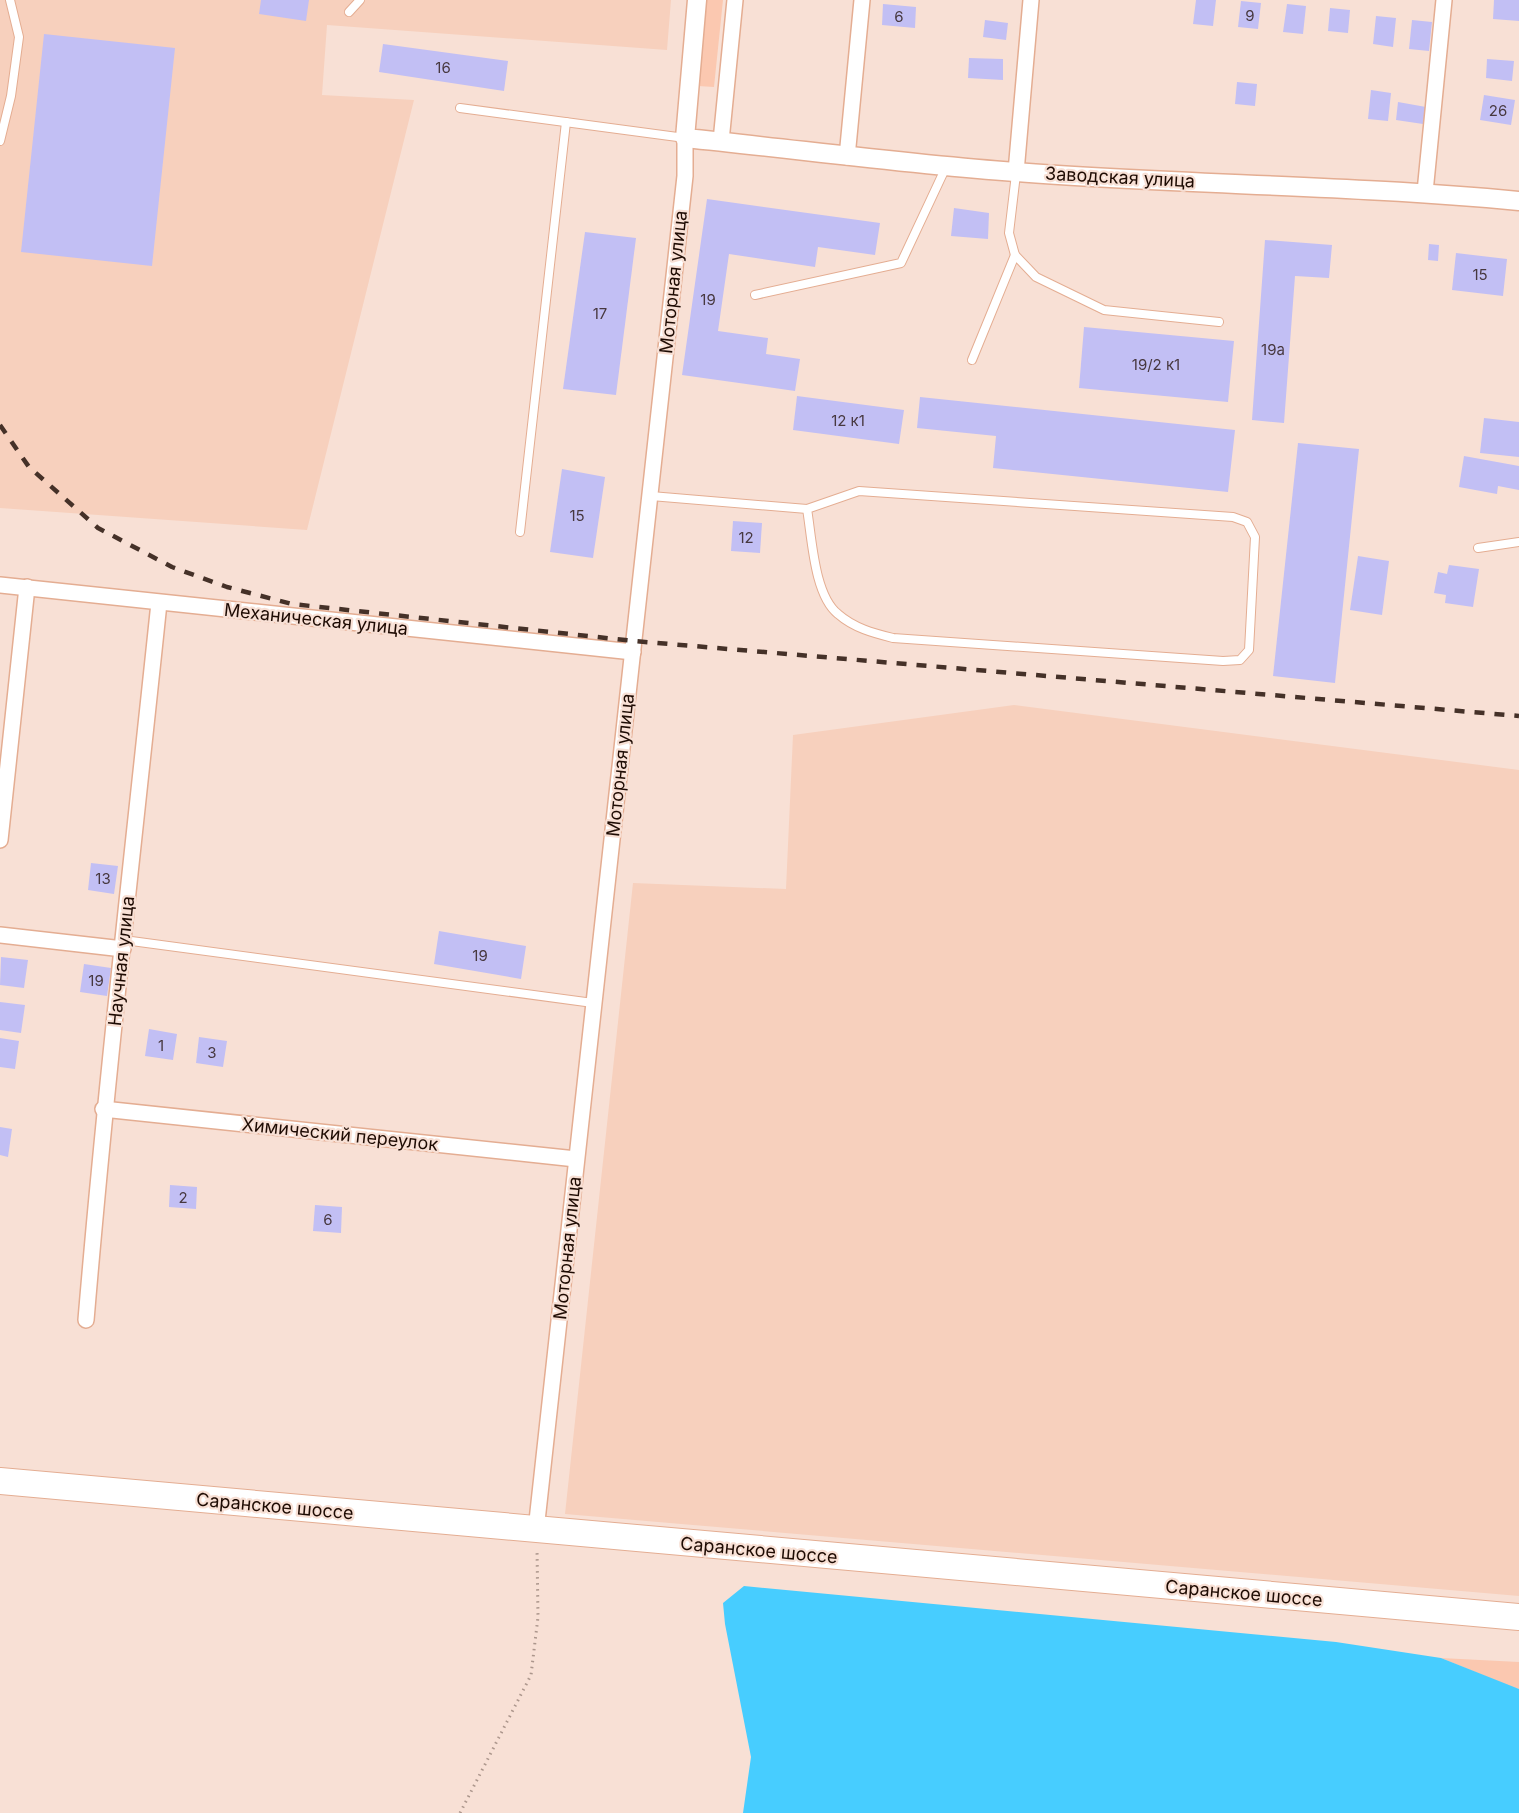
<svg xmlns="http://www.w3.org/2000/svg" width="1519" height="1813" viewBox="0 0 1519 1813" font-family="Inter,sans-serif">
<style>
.built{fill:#f7d0bd}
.green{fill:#fbc8b0}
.water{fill:#47cdff}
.building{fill:#c2bff4}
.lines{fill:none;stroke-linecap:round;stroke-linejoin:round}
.service-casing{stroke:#e4ad92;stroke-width:10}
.minor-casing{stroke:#e4ad92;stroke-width:18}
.tertiary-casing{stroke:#e4ad92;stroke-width:21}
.trunk-casing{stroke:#e4ad92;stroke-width:28}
.path{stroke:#ac968c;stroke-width:3;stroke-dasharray:1.5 4.5;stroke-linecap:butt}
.service{stroke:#fff;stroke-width:8}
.minor{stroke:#fff;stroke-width:15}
.tertiary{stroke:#fff;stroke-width:18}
.trunk{stroke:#fff;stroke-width:26}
.rail{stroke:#453128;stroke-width:4.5;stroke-dasharray:10 10;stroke-linecap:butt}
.labels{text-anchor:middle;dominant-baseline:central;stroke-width:4.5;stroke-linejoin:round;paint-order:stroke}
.number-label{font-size:15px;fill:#47383f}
.street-label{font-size:18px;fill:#1e0b03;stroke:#f8e0d5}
</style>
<rect width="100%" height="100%" fill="#f8e0d5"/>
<g class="built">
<polygon points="0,0 671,0 667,50 327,25 322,95 414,100 307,530 0,508"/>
<polygon points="1014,705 1519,770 1519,1596 565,1514 633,883 786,889 793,735"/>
</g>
<g class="green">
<polygon points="707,0 723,0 714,87 698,86"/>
<polygon points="1441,1658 1519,1662 1519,1689 1512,1687"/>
</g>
<polygon class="water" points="744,1586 1336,1642 1441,1658 1519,1689 1519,1813 743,1813 751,1757 725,1624 723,1603"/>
<g class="building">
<polygon points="261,0 309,0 306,21 259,14"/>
<polygon points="1196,0 1216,0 1213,26 1193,24"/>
<polygon points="1494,0 1519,0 1519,21 1493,19"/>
<polygon points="1241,1 1261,3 1258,29 1238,27"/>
<polygon points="883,4 916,7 915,28 882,25"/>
<polygon points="1287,4 1306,6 1303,34 1283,32"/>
<polygon points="1330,8 1350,10 1348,33 1328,31"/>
<polygon points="1376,16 1396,18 1393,47 1373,44"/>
<polygon points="985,20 1008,23 1006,40 983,37"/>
<polygon points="1412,20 1432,22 1429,51 1409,49"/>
<polygon points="44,34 175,48 152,266 21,252"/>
<polygon points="383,44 508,61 504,91 379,72"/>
<polygon points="969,58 1003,59 1003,80 968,78"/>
<polygon points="1487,59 1514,61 1512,81 1486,78"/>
<polygon points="1237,82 1257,84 1255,106 1235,104"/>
<polygon points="1371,90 1391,93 1388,121 1368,119"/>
<polygon points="1484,95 1515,100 1511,125 1480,120"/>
<polygon points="1398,102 1426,107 1423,124 1396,120"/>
<polygon points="707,199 880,223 875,255 818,247 815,267 729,254 718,331 768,338 766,354 800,359 795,391 682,375"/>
<polygon points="954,208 989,213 988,239 951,236"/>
<polygon points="585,232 636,238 616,395 563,389"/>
<polygon points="1265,240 1332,245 1329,278 1295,276 1284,423 1252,420"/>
<polygon points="1429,244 1439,245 1438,261 1428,260"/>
<polygon points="1456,253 1507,259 1503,296 1452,290"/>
<polygon points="1084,327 1234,341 1228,402 1079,388"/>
<polygon points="797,396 904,410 899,444 793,430"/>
<polygon points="920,397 1235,430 1228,492 993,468 996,436 917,428"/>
<polygon points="1484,418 1519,422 1519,457 1480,453"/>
<polygon points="1298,443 1359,449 1335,683 1273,676"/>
<polygon points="1464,456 1519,466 1519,490 1498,486 1497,494 1459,487"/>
<polygon points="562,469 605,477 593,558 550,552"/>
<polygon points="733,521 762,523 760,553 731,551"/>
<polygon points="1358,556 1389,561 1382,615 1350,610"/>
<polygon points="1449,565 1479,569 1473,607 1445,603 1446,595 1434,593 1438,572 1447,574"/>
<polygon points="91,863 118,866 114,894 88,890"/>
<polygon points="439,931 526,946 521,979 434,964"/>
<polygon points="1,957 28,960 24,988 0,985"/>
<polygon points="84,964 111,968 107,996 80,992"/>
<polygon points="0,1002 25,1005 21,1033 0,1030"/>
<polygon points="149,1029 177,1034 173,1060 145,1056"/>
<polygon points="199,1037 227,1041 223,1067 196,1063"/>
<polygon points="0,1038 19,1041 15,1069 0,1067"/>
<polygon points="0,1127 12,1129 8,1157 0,1155"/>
<polygon points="170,1185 197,1187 196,1209 169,1207"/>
<polygon points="315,1205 342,1207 341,1233 313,1231"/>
</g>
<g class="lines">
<g class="service-casing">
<g id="service">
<polyline points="349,12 360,0"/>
<polyline points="460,108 685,138"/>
<polyline points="0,141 11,96 19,37 10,0"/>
<polyline points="1016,174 1009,233 1015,255 1036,277 1104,310 1219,322"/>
<polyline points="755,295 901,263 946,167"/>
<polyline points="972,360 1015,255"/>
<path d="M651 496 807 509 859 491 1233 517 1247 522 1255 537 1249 650 1240 660 1223 661 893 638C873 633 854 628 838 614 814 595 812 538 807 509"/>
<polyline points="520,532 566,122"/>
<polyline points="1478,548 1519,542"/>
<polyline points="124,940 593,1003"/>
</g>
</g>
<g class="minor-casing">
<g id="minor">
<polyline points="721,141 735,0"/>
<polyline points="847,157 862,0"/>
<polyline points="1016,172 1031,0"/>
<polyline points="1425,192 1444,0"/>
<polyline points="0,585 633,652"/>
<polyline points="0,840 27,587"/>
<polyline points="0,935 123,949"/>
<polyline points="103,1109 576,1159"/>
<path d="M86 1320C106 1081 134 842 159 603"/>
<polyline points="536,1530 685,176 685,138"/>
</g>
</g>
<g class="tertiary-casing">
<path id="tertiary" d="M697 0 685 138C795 149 905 164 1015 172 1183 185 1351 185 1519 201"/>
</g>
<g class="trunk-casing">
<polyline id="trunk" points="0,1481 1519,1617"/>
</g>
<polyline class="path" points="460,1813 531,1675 538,1617 537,1549"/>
<use href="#service" class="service"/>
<use href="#minor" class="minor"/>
<use href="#tertiary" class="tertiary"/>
<use href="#trunk" class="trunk"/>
<polyline class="rail" points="0,425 29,467 98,528 172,567 227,587 292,604 634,641 1519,716"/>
</g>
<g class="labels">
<g class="number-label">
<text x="1250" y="15">9</text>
<text x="899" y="16">6</text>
<text x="443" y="67">16</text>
<text x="1498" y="110">26</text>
<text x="1480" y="274">15</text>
<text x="708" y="299">19</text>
<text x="600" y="313">17</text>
<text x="1273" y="349">19а</text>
<text x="1156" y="364">19/2 к1</text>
<text x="848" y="420">12 к1</text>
<text x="577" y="515">15</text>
<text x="746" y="537">12</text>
<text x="103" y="878">13</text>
<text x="480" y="955">19</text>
<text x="96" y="980">19</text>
<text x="161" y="1045">1</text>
<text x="212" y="1052">3</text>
<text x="183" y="1197">2</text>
<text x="328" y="1219">6</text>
</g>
<g class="street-label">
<text transform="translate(1120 177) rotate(3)">Заводская улица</text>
<text transform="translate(673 282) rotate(-84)">Моторная улица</text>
<text transform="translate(316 619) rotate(6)">Механическая улица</text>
<text transform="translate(620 765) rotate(-84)">Моторная улица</text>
<text transform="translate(121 961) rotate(-84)">Научная улица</text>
<text transform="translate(340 1134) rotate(6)">Химический переулок</text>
<text transform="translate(567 1248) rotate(-84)">Моторная улица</text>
<text transform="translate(275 1506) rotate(5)">Саранское шоссе</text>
<text transform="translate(759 1550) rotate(5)">Саранское шоссе</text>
<text transform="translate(1244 1593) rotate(5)">Саранское шоссе</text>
</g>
</g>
</svg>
